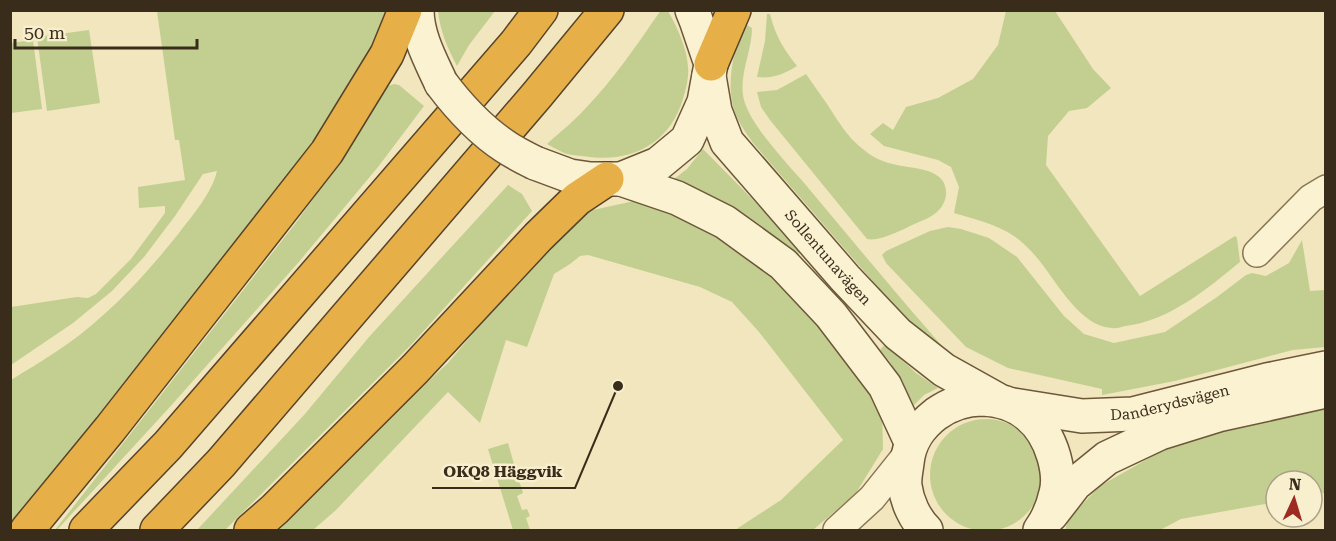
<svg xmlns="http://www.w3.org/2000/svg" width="1336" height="541" viewBox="0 0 1336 541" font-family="'Roboto Serif',serif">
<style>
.green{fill:#c3cf91}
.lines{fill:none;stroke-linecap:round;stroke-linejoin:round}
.street-casing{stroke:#8a7655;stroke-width:30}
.secondary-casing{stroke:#6c5739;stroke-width:36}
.highway-casing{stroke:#57432a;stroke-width:36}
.street{stroke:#fbf2d2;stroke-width:27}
.secondary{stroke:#fbf2d2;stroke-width:33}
.highway{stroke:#e7af47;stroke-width:33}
.secondary-bridge-casing{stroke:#6c5739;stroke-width:36;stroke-linecap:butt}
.secondary-bridge{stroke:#fbf2d2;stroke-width:33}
.labels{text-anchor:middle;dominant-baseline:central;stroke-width:5;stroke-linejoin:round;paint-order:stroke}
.street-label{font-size:15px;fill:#392c1b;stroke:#f8efce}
.leader{fill:none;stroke:#392c1b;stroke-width:2}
.callout-dot{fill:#392c1b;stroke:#f8efce;stroke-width:2}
.callout-label{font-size:16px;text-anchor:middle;font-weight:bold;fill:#392c1b;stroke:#f8efce;stroke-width:5;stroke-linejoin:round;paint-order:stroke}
</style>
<rect width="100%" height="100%" fill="#f1e6be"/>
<g class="green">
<path d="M661 10 668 11C677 27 687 48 688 67 689 78 686 89 683 99 669 146 628 164 582 156 576 155 569 155 564 153 558 150 552 147 547 144 559 133 573 122 584 110 613 80 637 45 661 10Z"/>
<path d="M157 11H393L349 101 21 530H11V380C42 361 74 342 101 317 130 292 155 263 179 233 192 216 212 193 217 171L203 174 175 216 144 257 112 291 73 323 11 365V307L77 297 88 298 96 294 131 259 165 213V206L139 208 138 187 185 180 179 140H175Z"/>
<path d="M438 11H495L469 45 457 66C448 49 440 31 438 11Z"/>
<path d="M1006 11H1055L1093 69 1111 88 1087 108 1069 111 1048 136 1046 165 1140 296 1235 236 1237 238 1240 262C1207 289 1169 321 1125 326 1121 327 1116 329 1112 328 1096 327 1084 317 1073 305 1052 282 1041 255 1014 236 996 224 974 219 954 213L959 187 951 167 938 160 884 146 870 134 883 123 893 130 906 107 938 98 973 79 998 45Z"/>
<path d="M767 14H770C775 35 784 50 797 66 784 74 773 79 757 77L765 41Z"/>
<path d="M745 24 752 28C752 52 738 76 744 100 751 126 787 163 805 184 850 238 895 292 941 345L923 336 907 321 753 143C747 134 740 125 736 115 724 86 735 54 740 25Z"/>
<polygon points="89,30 100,103 47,111 37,37"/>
<polygon points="33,40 42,109 11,113 11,43"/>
<path d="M806 74C813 84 820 94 827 104 838 121 848 138 864 150 873 158 886 163 897 165 915 169 948 168 946 195 944 210 932 217 919 222 905 228 881 242 867 239L770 120 761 107 757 92 777 90Z"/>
<polygon points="394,84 399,85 424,106 378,167 298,263 168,409 57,530 55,530 295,224 339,163 380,93 388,86"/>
<path d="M703 149 770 217 801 252 796 257C759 220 716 204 669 183L687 169Z"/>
<polygon points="508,185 522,194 532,211 411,345 225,530 197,530 304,415 369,337"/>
<polygon points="639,200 682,216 749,256 809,308 882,409 883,449 856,493 813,530 735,530 781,500 843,440 759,332 732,302 700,287 588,255 580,256 570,264 554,274 527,347 506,340 480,423 448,392 336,510 313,530 268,530 448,363 543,250 579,213"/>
<polygon points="948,227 961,229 989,238 1017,257 1064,316 1084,334 1114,343 1165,332 1217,297 1246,275 1252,273 1266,276 1289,263 1302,240 1310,291 1325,290 1325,347 1293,350 1175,381 1102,395 1102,389 1008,368 966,347 886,263 882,255 886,251 930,231"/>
<polygon points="885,344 916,373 938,388 924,395 914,405 890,362 880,350"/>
<polygon points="1325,407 1325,493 1312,495 1312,481 1276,481 1276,502 1181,519 1160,530 1065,530 1069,518 1100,486 1179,441"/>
<circle cx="986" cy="475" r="56"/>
<polygon points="508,443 514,464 508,466 511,475 517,474 523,493 517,496 522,510 527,509 530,516 526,518 530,530 513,530 488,449"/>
</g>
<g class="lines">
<g class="street-casing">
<g id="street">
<polyline points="1257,253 1311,198 1326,189"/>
<polyline points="837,530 872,498 908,453"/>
</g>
</g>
<g class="secondary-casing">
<g id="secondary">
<path d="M417 10C417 36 431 61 441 83"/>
<path id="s1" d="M709 76 715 111 727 142 845 278 898 334 944 370 996 399"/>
<polyline points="535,163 570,176 590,179 621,179 658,164 687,140 704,102 711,64 696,20 692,10"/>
<polyline points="621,179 677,198 725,222 783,264 831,315 885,386 911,442"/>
<path id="s2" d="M1013 405 1082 416 1133 414 1267 380 1326 368"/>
<polyline points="1051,515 1075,484 1107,458 1160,433 1218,415 1326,391"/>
<path d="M926 530C915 519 907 502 905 486 904 479 906 471 907 463 909 442 919 427 936 414 950 404 965 399 982 399 1019 400 1044 422 1054 457 1057 468 1059 482 1056 493 1053 507 1048 519 1040 530"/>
</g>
</g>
<g class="highway-casing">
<g id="highway">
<polyline points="711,64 734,10"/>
<polyline points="27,530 110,429 327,152 387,54 405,10"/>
<polyline points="86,530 168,445 516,43 541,10"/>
<polyline points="157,530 221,463 537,95 607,10"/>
<polyline points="251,530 275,509 415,369 538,237 577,199 607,179"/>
</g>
</g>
<use href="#street" class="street"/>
<use href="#secondary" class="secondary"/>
<use href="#highway" class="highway"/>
<g class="secondary-bridge-casing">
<path id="secondary-bridge" d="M441 83C459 107 480 130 506 147 515 153 525 158 535 163"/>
</g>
<use href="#secondary-bridge" class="secondary-bridge"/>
</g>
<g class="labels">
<g class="street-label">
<text stroke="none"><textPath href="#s1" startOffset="222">Sollentunavägen</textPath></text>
<text stroke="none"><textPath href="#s2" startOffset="159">Danderydsvägen</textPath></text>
</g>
</g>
<path class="leader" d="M618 386L575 488H432"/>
<circle class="callout-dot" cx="618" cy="386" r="6"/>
<g class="callout-label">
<text x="503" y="477">OKQ8 Häggvik</text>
</g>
<rect width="1336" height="541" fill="none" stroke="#392c1b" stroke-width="24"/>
<g transform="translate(1294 499) rotate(4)"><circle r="28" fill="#f8efce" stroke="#aca186" stroke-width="1.5"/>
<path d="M0-4.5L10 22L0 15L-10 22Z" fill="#9e2b21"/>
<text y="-9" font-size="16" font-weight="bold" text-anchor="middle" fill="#392c1b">N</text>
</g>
<path d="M15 39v9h182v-9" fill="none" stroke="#392c1b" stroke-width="3"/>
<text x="24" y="39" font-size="18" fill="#392c1b" stroke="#f8efce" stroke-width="4.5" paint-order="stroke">50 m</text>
</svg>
